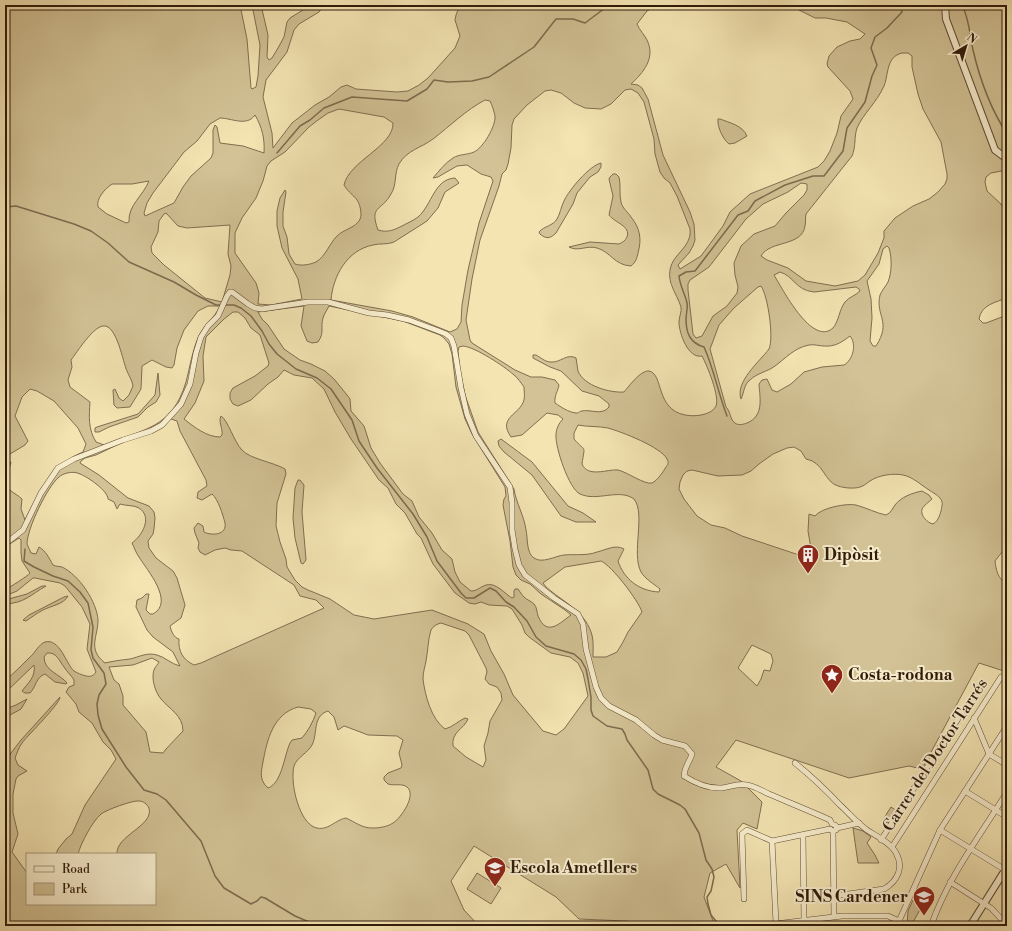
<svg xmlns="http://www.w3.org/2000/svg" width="1012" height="931" viewBox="0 0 1012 931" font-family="'Libre Bodoni',serif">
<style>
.green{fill:#d2c295;stroke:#816e50;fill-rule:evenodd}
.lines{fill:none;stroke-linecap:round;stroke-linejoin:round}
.stream{stroke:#7d6b4d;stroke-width:1.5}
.minor-casing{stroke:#614d34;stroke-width:6}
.tertiary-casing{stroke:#614d34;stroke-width:8}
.minor{stroke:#f7edcd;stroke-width:5}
.tertiary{stroke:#f7edcd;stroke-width:6}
.labels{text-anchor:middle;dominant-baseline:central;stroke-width:4;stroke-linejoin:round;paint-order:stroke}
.poi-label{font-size:16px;font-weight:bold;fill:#301b0a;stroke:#f7edcd;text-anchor:start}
.street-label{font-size:16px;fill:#301b0a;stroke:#f7edcd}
</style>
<rect width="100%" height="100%" fill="#f3e4b2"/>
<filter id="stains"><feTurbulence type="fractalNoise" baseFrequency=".005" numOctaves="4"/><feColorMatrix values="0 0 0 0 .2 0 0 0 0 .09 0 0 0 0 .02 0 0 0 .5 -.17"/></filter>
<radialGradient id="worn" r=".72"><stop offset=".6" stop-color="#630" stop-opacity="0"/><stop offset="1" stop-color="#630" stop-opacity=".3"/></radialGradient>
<g class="green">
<path d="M5 5H240L247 39 251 88 252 89 256 87 258 76 260 45 252 5H261L268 35 267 57 269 60 272 58 278 48 284 37 287 22 290 18 311 5H324L319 12 299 24 294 30 287 52 266 80 263 97 272 133 273 148 292 123 315 105 329 97 341 87 347 85 356 89 397 92 408 91 419 85 428 78 455 48 460 36 455 20 456 15 460 5H657L647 11 637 24C640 31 644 34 647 40 656 58 643 73 631 84L638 85 642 88 648 99 663 155 690 212 694 224 695 240 693 246 689 253 678 265 680 269 701 256 723 226 730 212 750 194 818 167 824 161 830 151 837 133 841 116 853 99 850 91 828 67 827 64 829 56 837 47 850 41 860 39 865 34 847 22 826 18H815L789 5H1007V173L1001 171 991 173 986 177 985 182 987 191 1001 204 1007 216 1006 232 1007 233V298C996 302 981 305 979 319L983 323H986L1007 315V552H1002L995 561C996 570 998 578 1005 583L1007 582V672L979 663 922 769 909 766 849 778 736 740 716 767 741 781 762 802 757 829 743 823 737 830 740 888 726 864 710 873 704 897 715 926H666L625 921 579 919 556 897 474 846 451 881 464 910 479 926H5V765L11 753 21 740 60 697C60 704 29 734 22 743 19 747 17 753 15 758L18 765 27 771 18 776 16 779 13 794V813L18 834 12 852 27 873V904H155V854H117C116 835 154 826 149 808 147 804 143 801 139 801 133 800 106 810 101 814 92 822 81 843 78 854H56L58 849 66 839 72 834 85 805 116 759 111 750 103 742 92 723 79 712 76 704 66 692 69 687 74 685V680C71 675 67 672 64 667 59 661 57 652 47 653L44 657C44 671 60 674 67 683L66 684 55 682 45 674C36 677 36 687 30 693H25L22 691C28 683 36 677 34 665L5 693V681C14 673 22 665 30 657 35 653 39 644 45 642 60 638 66 664 74 671 77 673 82 675 86 676 91 677 93 676 96 672L87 649 90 624 82 607 65 586 60 583 35 578H33L17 591 5 596V590C10 587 28 576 30 573L22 561 21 553V540L19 538 5 547V467L11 462C9 471 3 482 11 491 15 494 19 496 22 499L21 509 25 520C40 490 52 465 83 452L86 444 78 428 54 401 37 391 30 389 22 397 15 416 28 441 25 445 5 457ZM902 53H908L912 56V67L918 94 923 109 941 142 947 174V179L945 184 938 192 929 199 913 206 895 218 884 231V238L878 253 865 275 858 281 835 286 806 281 788 268 767 260 761 256C770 240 802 247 805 226 806 222 805 218 806 214L852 156C856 147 854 137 857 128 863 114 877 102 884 86 889 73 886 57 902 53ZM631 89 638 93 644 102 654 139 655 154 660 172 664 178 670 183 677 196 690 229C692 246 675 253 671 266 666 282 676 292 681 307 682 311 679 317 679 322 679 333 688 359 702 356 707 365 720 397 716 406 713 412 706 414 701 415 696 416 690 416 685 415 655 409 664 374 649 371 641 370 629 386 624 392 610 393 584 386 578 371 577 367 577 362 576 358 567 353 560 363 551 362 545 362 540 357 536 355H533V358L550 367 561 371 582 391 599 396 609 404V407C602 416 591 409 582 411 577 412 580 413 576 413 568 412 561 407 555 403 554 396 558 391 559 385L555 380 542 377H531L515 370 472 343 470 340 466 320 472 279 480 240 499 186 502 174 506 170 508 164 511 148 512 125 514 119 527 105 545 91 551 90 561 93 574 103 585 108 601 109 611 104 625 90ZM485 100 490 101C492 105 494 111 495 116 496 126 483 148 474 152 467 155 459 154 453 158 445 163 439 171 433 178L438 177 457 166 467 165 481 174 491 177 493 181 479 223 468 270 462 305 461 322 457 329 450 332 413 317 392 311 331 300C333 276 347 250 373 245 380 243 387 245 394 242L427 221 438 208 445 192 459 183 455 178C434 179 432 205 418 217 413 221 407 223 402 226 394 230 387 233 378 230 369 205 381 212 391 194 397 185 394 173 399 164 407 150 421 148 433 139 450 126 466 110 485 100ZM339 109 384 117 393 123C394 146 349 161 344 185 351 197 360 196 361 214 361 227 345 228 337 236 329 244 326 256 316 262 309 265 301 266 295 264L289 254 287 237 283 226V212L286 192 285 190 280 198 277 211V226L282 248 298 279 302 299 271 305 258 304 259 293 256 283 235 253V233L242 218 256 198 263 181 267 166 271 161 285 152 309 127 318 120 328 113ZM255 115C262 127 265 139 264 153L243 146 220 143 217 127 215 125 213 130V153L211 158 191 176 183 187 174 203 145 216 144 213 147 203 153 193 184 152 197 141 210 124 220 118C231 118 247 127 255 115ZM149 181C143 196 128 205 129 222L126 223 107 214 98 207C96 198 105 189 112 184H132ZM801 183 807 184V190L804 195 786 213 775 226 754 234 741 246 734 263 735 275 738 287 737 293 727 306 713 316 702 336 696 338 693 334 688 290V284L690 280 709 267 746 219 763 204 788 192ZM166 213 178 226 187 228 230 225 228 254 231 266 230 275 222 302 205 298 164 265 152 253 151 247 158 232 159 221 164 214ZM887 246 889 248C892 258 892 272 888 282 886 286 882 290 880 295 875 316 892 321 876 346H873L870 341 872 318 871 299 867 281 879 264 883 249ZM780 272C794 276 795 290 814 292L856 287 859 289 860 291C855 296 849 297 845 302 839 310 839 321 833 328 812 347 782 288 774 275ZM761 286C768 296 774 338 769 349 759 362 735 382 741 399 744 393 744 384 750 380 757 373 767 372 775 366 786 358 794 348 809 345 814 344 819 346 824 346 835 347 842 342 850 336 857 344 853 360 844 365L822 367 804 372 791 384 777 392 772 390 767 379 762 380 759 384C760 399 764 416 747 423 744 424 739 426 735 423 730 420 731 412 726 407L710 349 719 325 734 308 758 287ZM208 306H220C215 318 203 325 198 338 192 352 190 367 186 382 172 429 143 429 104 445L96 442C88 429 89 416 90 402L70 387 68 380 72 367 71 360C77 352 93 327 103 326 117 324 123 363 127 371 129 376 132 380 133 386L129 395 123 401 119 398 115 389 113 390 114 405 117 408 130 407 141 389 142 366 152 360 166 367 172 368 174 365 177 348 184 330 198 311ZM304 306 301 326 307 341 312 343 318 342C325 332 320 328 323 318 324 314 327 310 329 306L403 321 440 335 444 338 449 344 452 354 456 387 465 419 472 434 505 487 506 496 504 499 503 505 510 541 513 567 516 575 521 580 530 584 541 594 565 610 571 615C561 622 547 638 538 616 537 613 537 607 534 604 531 601 527 600 524 597 522 595 520 592 518 589H515L514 591V597L512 598C505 594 496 582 486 585 480 587 477 591 471 591L460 582 455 572 452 559 442 550 432 533 419 517 412 501 403 494 380 463 371 448 364 426 351 411 350 399 347 395 334 379 325 371 311 364 300 360 284 349 268 325 262 319 258 312ZM233 312H238L245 318 251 328 260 335 269 363 268 366 255 376 233 388 230 393V399L233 404 238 406 251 400 268 384 278 377 284 370 294 375 312 378 324 389 335 412 351 439 379 480 388 488 396 504 405 513 417 534 421 538 433 564 455 593 469 603 475 604 481 602 489 605 507 606 512 609 522 625 525 633 529 637 551 653 570 657 578 663 583 673 588 696 564 729 556 735 543 731 513 695 504 674 491 651 484 634 468 624 432 610 374 619 354 615 330 599 308 590 302 587 295 580 287 567 286 559 280 542 276 526 277 503 286 474 285 469C273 462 250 459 242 450 234 442 228 420 221 416 218 422 223 428 222 435L220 437C207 437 194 427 184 419L195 403 204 381 203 356 206 337 224 319ZM463 346C475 347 504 366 514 375 518 378 521 383 524 387 524 391 525 396 524 400 520 415 497 417 511 437L522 435 547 413 558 415 563 419C559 423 556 429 556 435 555 447 569 489 580 494 597 502 619 488 634 499 646 514 631 553 641 572 645 579 654 584 660 589L659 592C639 591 624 579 618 561L624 549C615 544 606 550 597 552 587 556 575 554 564 555 555 556 542 564 534 558 526 553 528 538 526 530 524 515 516 503 514 489L478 432 465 395 460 371 458 351 459 347ZM171 419 177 421 180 431 206 480 207 486 198 492 197 498 202 500 212 494C218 499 223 515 225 523 227 535 212 536 204 532L203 526 198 523 194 528 195 533 199 543 198 548 200 552 205 555 215 550 225 548 231 550 242 551 294 585 300 596 316 600 324 608 201 663 194 665C183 660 178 651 179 639 174 638 171 631 170 626L181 618 185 605 177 578 173 571 156 558 149 548 148 541 153 534 154 529 155 518 154 512 149 506 128 498 99 475 80 463 81 461 85 458 96 455ZM578 425C588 427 598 426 608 428 622 432 661 447 667 459 669 462 668 465 666 467 663 472 657 481 652 483 645 485 627 472 618 470 607 469 588 478 582 464 585 443 586 453 574 439V433ZM794 447 801 451 806 459C824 462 824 482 838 486 844 488 854 489 860 487 864 486 867 483 870 481 879 475 893 473 903 475 913 477 921 485 929 490 935 494 944 498 942 506 941 512 939 521 933 524 928 523 920 516 922 509 924 505 929 502 932 499L929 495 922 491C912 493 901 497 895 505 892 509 891 513 886 515 876 513 867 508 856 505 846 503 821 508 815 516L809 514 808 531 811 549 808 556 805 557 742 536 725 528 711 525 697 516 684 499 679 489 680 482 683 475 687 471 692 470 718 476 742 475 751 471 759 464 773 454 787 448ZM67 473C72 472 76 472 80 474 88 477 108 491 108 499L114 502 117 509 120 504C126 506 134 505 139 508 153 517 142 536 132 543 134 547 136 553 139 557 147 570 175 602 153 614H150L146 610 149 594H146L142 598 137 600 136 607 147 630 153 637 173 652 180 666C171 664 165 657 157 655 147 652 139 657 130 659 121 660 113 661 105 663 87 649 98 637 98 620 97 602 79 575 62 567 59 566 57 567 53 565 49 558 46 551 39 547L36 554 31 553C30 550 28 547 27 544 27 529 47 487 59 477 61 475 64 474 67 473ZM601 561C612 566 638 600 642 612L628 632 623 642 617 652 606 657H593C593 649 594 640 591 632 584 611 562 601 546 587L543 583 565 567ZM441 623 465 631 469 635 486 668 487 672 485 679 489 684 497 687 501 693 502 700 490 721 488 733 484 746 486 760 483 767 466 757 453 746C451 732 464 729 468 719L465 718C458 721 453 727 445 729 431 719 425 695 423 679 423 672 425 667 426 661 428 651 428 639 431 630 433 626 437 624 441 623ZM752 645 771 654 773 661 770 671 764 670 761 679 757 686 738 668ZM152 658 159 662C158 664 155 667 154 670 151 678 155 692 161 699 169 709 183 715 183 731L166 749 163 753 150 752 146 732 123 705V696L119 684 114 680 109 667 133 665ZM298 707 311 709 316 713C313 722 308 731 302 738L292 740 290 743C284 756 282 783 268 788 259 780 261 772 263 762 267 740 273 714 298 707ZM328 711 334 717 338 730 344 726 347 727 368 735 397 736 403 740 399 753 402 765 401 768 388 773 384 777V780L388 784C394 786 402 783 407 787 417 795 401 818 393 823 387 827 379 828 372 828 362 828 355 822 346 818 334 820 326 834 312 826 298 817 290 782 294 766 297 757 308 753 312 745 318 734 312 716 328 711Z"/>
<path d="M718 119H720C730 123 742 125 747 136L735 143 729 144C723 139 717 127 718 119Z"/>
<path d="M601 163V167L598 172 590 177 577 193 573 204 556 233C550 239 546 239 540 234L539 232C544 226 553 226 557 219 560 214 561 207 564 201 569 190 589 166 601 163Z"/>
<path d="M613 174H616L619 177C621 185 619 194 621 202 622 208 628 212 631 217 640 228 642 239 638 253 637 258 636 262 631 266 614 265 611 252 597 248 587 245 578 252 569 247L590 242 619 244C623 242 625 241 627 237 631 226 615 223 609 215L613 196 609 179 610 177Z"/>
<polygon points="158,373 160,395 156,402 148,407 138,417 109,427 99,432 95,432 95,428 97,427 138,414 155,395"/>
<polygon points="501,439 532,462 568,506 583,513 596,522 576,522 561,516 532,475 504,452 499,446 498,441"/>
<polygon points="298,480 300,480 304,485 302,512 306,560 303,564 301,563 295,538 293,518 295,488"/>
<path d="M42 586H46C30 595 25 603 5 604V600L27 594Z"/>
<path d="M68 596C64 604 51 606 43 610 37 613 32 617 26 621L23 620 29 615 64 597Z"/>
<polygon points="27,699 21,709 10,715 6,714 8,708 16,705"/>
<polygon points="891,807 897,811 889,823 887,822 886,823 882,821"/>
<polygon points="853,828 863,831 871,837 867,843 875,855 879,863 858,863"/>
<polygon points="477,873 501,888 491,904 467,889"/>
<polygon points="913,900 923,904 911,926 907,926 908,911"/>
</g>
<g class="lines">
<g class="stream">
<path d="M962 5C969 18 970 35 973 50 980 80 990 108 1007 134"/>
<polyline points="277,153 300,126 310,120 324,108 352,97 407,101 427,89 434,80 448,82 472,81 489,77 534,47 556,19 573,19 585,23 605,8 606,5"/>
<polyline points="5,207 16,206 74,224 91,231 108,243 129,262 174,282 196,295 216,305 234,305 241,308 251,316 262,331 269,344 277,354 296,369 317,378 331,389 352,420 359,441 377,468 413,514 427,537 437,561 461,593 466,598 474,598 490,588 496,591 506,602 514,607 527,621 536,637 546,646 574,654 581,660 586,669 588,679 591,697 591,710 593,716 607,726 622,729 625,734 627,740 648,770 653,789 658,794 680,805 685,809 699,833 706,860 712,869 714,877 711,891 707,897 708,904 711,915 720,926"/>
<path d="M727 416C718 393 714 369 704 347 690 343 686 333 686 319 686 314 688 308 687 303 685 294 680 286 679 276L686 272 695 271 738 215 748 211 755 201 785 185 813 176H824L843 151 847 128 865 102 872 76 877 65 871 48 875 37 887 28 902 12 900 5"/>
<polyline points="25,549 24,561 34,567 53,576 68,581 80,592 88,603 93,627 91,650 93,658 104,673 106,684 99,695 97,704 98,715 102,729 126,767 144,790 157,794 166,800 201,841 215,876 224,888 251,904 257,901 261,897 265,898 295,916 309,922 347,926"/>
</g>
<g class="minor-casing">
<g id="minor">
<path d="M5 544 23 530 41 493 58 468 74 459 123 440 151 431 162 425 173 413 181 404 190 384 196 353 201 337 208 326 218 316 227 296 230 292H232L248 304 255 308 262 309 308 302H328L369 313 387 315 409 320 436 330 446 334 451 338 454 346 461 388 467 414 476 436 510 487 512 503V530L515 549 519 565 525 575 554 598 578 614 583 624 586 649 596 687 601 698 609 706 636 720 654 735 662 740 685 746 692 754C689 764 685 764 684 776 695 783 709 789 722 788 730 787 738 783 747 785 755 786 762 791 769 794 790 803 810 811 830 820L832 824 835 825 837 827 836 830 833 831"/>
<polyline points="974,718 989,754 1007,765"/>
<path d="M795 763C811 776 826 790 840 805 849 813 857 823 867 830 876 836 891 843 896 853 904 867 898 881 884 889L834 896"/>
<polyline points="965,791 1007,817"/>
<polyline points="837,828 859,823"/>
<polyline points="831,830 833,831 834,916"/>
<polyline points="940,830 1007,871"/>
<polyline points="803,835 804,919"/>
<polyline points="881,840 963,711"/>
<polyline points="772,841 776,923"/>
<polyline points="892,847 1001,677"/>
<polyline points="950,882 991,908 1007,925"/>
<polyline points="744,899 742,834 747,830 772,841 830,829"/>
<polyline points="899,921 940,830 1007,726"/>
<polyline points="551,926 551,925 620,925 620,926"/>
<polyline points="757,926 842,916 888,916 899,921 901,926"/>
<path d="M931 926C948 877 980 836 1007 792"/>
</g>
</g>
<g class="tertiary-casing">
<g id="tertiary">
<polyline points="945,5 946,19 995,150 1007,159"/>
<polyline points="970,926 1007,867"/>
</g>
</g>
<use href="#minor" class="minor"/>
<use href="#tertiary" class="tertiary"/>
</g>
<defs>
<g id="building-pin" transform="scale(1.15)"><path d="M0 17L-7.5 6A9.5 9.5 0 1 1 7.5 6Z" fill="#8f2418" stroke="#f7edcd"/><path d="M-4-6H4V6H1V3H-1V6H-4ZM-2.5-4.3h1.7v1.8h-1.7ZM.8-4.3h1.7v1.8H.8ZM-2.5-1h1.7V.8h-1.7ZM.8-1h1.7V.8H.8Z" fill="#fff"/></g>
<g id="sight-pin" transform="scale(1.15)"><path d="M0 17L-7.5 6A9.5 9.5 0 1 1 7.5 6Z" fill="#8f2418" stroke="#f7edcd"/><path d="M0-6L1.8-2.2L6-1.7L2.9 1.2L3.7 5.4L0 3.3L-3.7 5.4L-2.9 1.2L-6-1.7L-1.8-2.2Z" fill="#fff"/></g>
<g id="school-pin" transform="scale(1.15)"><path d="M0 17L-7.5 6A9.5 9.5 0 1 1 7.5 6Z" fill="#8f2418" stroke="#f7edcd"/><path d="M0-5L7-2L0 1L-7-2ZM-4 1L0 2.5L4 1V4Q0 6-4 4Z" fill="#fff"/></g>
</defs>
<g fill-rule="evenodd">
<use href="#building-pin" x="808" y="555"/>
<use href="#sight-pin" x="832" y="675"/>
<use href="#school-pin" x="495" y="868"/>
<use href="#school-pin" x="924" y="897"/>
</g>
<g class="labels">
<g class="poi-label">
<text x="824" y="555">Dipòsit</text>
<text x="848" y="675">Costa-rodona</text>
<text x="510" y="868">Escola Ametllers</text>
<text x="908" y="897" text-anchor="end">SINS Cardener</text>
</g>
<g class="street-label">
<text transform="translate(935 755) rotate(-57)">Carrer del Doctor Tarrés</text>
</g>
</g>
<rect width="1012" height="931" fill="none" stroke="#f3e4b2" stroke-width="20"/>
<rect x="6" y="6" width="1000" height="919" fill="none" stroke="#301b0a" stroke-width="2"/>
<rect x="10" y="10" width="992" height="911" fill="none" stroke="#301b0a"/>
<rect x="26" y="853" width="130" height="52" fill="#f7edcd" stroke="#a7997f"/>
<rect x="34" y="866" width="20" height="6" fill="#f7edcd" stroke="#a7997f"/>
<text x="62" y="873" font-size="12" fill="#301b0a">Road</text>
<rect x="34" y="883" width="20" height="12" fill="#d2c295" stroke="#a7997f"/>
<text x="62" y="893" font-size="12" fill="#301b0a">Park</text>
<g transform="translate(966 46) rotate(38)" stroke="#f7edcd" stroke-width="3" paint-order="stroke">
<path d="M0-3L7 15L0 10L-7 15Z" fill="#301b0a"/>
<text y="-6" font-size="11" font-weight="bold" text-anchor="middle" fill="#301b0a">N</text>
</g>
<rect width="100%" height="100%" filter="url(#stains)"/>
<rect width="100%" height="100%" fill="url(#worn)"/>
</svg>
